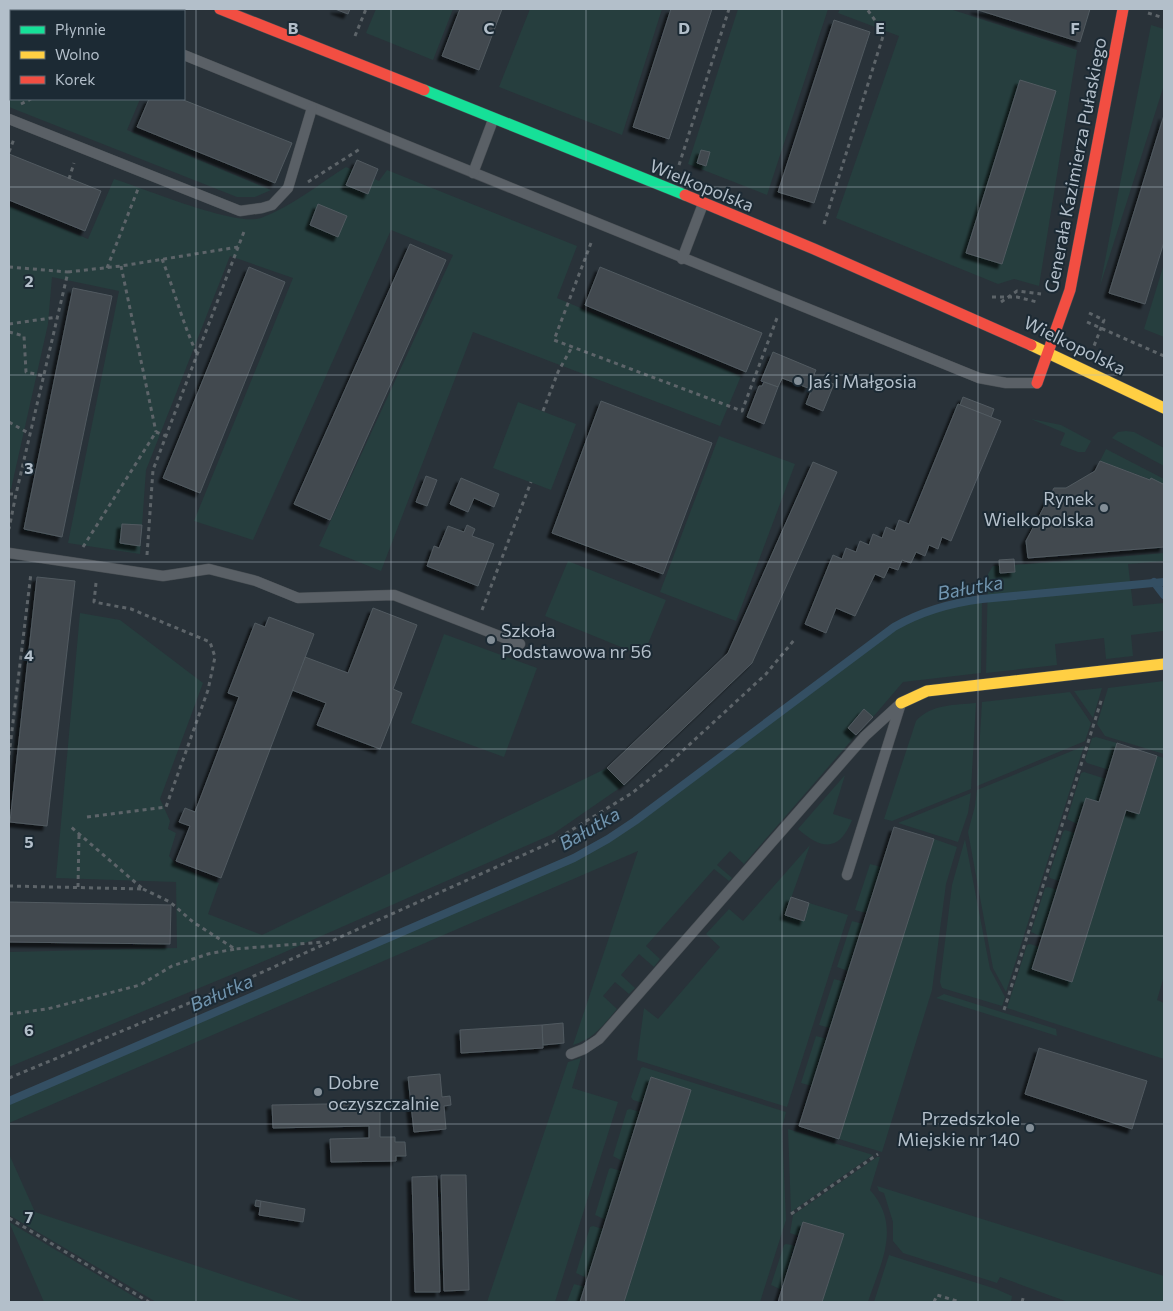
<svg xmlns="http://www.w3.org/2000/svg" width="1173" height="1311" viewBox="0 0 1173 1311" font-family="Commissioner,sans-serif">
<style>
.green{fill:#263e3e}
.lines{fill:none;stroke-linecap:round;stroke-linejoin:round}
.stream{stroke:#344f63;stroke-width:8}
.building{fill:#42494f;stroke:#515a60;filter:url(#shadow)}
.lane-casing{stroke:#484e53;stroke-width:11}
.fast-casing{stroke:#484e53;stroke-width:12}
.slow-casing{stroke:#484e53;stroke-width:12}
.jam-casing{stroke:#484e53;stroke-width:12}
.path{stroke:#5d6469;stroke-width:3;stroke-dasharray:4 4;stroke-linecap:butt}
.lane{stroke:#5a6066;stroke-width:10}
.fast{stroke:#16e098;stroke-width:11}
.slow{stroke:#ffcf43;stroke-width:11}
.jam{stroke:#f24e42;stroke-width:11}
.grid{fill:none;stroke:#b3bfca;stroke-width:1;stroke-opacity:0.55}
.poi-dot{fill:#838e97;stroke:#1c2a34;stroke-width:2}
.labels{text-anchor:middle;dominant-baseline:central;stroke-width:4;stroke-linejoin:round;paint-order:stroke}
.street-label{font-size:18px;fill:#b3bfca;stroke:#1c2a34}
.poi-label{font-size:18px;fill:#b3bfca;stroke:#1c2a34;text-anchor:start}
.water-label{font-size:19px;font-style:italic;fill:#7195af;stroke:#1c2a34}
.grid-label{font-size:16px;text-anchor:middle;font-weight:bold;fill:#b3bfca;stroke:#1c2a34;stroke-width:4;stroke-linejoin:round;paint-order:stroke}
</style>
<defs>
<filter id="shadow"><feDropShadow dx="-4.5" dy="4.5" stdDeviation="1" flood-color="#0009"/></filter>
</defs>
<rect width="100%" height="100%" fill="#293239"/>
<g class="green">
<polygon points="376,9 453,9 433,60 366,33"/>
<polygon points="530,9 662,9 622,135 499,87"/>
<polygon points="738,9 828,9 767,195 688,164"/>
<polygon points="840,9 950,9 1077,50 1039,286 1014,279 998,284 836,218 899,36 838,13"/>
<polygon points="9,22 11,23 11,99 140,99 127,130 271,190 255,197 237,197 9,107"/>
<polygon points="1151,25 1164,29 1164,85 1100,286"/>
<path d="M346 167 379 181 387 170 577 246 557 298 741 376 720 426 473 332 381 571 319 546 453 255 391 230 253 540 194 521 293 278 230 256 146 470 140 554 68 543 119 291 52 277 48 324 11 489H9V206L88 239 114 179C143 188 236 227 261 218 291 207 319 184 346 167Z"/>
<polygon points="1164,264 1164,337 1144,329"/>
<polygon points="518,402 576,424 551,490 493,468"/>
<polygon points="1031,419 1061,425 1091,441 1085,452 1078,452 1060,445 1065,433"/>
<polygon points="1126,431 1134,432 1164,448 1164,466 1112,438 1118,432"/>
<polygon points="719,436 795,464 736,621 660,592"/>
<polygon points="1106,449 1164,479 1163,484 1100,461"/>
<polygon points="1164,553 1164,561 1128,564 1133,606 1164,603 1164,631 1131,635 1133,656 1106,659 1104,638 1055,644 1057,665 986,673 988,574 993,566 999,566 1000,573 1015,572 1014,565"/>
<polygon points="568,561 666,600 643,656 545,616"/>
<path d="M982 599 981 673 903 682 873 717 864 709 848 728 856 735 744 864 730 851 717 865 732 878 729 881 714 869 646 946 660 959 654 967 639 954 621 975 635 988 629 994 615 982 603 996 617 1009C604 1024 594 1039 573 1045L638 851 9 1123V1101L574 858 608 839 894 627 933 609Z"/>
<polygon points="80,613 120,620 203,683 160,799 170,821 168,829 176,833 169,856 176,865 219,883 208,914 262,935 607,768 624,785 553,834 269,959 9,1067 9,952 177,948 176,882 56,878"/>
<polygon points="444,634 537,668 504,757 411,723"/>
<polygon points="1164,681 1164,754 1105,736 1097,724 1108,688"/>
<polygon points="1102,688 1093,718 1074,691"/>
<polygon points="1070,692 1091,723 1085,741 977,786 982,702"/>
<path d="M976 703 971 789 892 821 884 819 916 721C931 704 955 705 976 703Z"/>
<polygon points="1096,737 1117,743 1109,770 1087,763 1085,760 1092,738"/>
<polygon points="1084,746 1006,992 993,968 968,832 975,806 977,790"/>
<polygon points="1157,756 1164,758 1164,976 1157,1000 1164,1003 1164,1059 1007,1008 1027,945 1030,944 1039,947 1032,969 1072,982 1126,810 1139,814"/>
<polygon points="1084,772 1106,779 1099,802 1086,798 1077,824 1067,819 1081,773"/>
<path d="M845 775 833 814 852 820C839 852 822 850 798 829Z"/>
<polygon points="971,793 968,813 958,842 898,823"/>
<polygon points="1065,830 1075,833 1059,881 1050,878 1049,875 1063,832"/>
<polygon points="934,839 957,847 946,884 932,990 882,1152 839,1139"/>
<polygon points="965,839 990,969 1005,997 1002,1006 942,988 940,982 952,885"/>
<polygon points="810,845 785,915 803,921 809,903 848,915 787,1107 637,1060 644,1008 658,1019 720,947 706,934 729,909 743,921"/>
<polygon points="870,864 881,867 866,913 855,910"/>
<polygon points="1048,887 1057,890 1042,937 1031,932 1045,888"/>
<polygon points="852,921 863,924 848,971 837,967"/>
<polygon points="834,979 845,982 830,1028 819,1025"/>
<polygon points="944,994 1056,1029 1057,1036 936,998"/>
<polygon points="816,1036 827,1039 812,1086 801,1083"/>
<polygon points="581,1058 572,1088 618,1102 555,1302 487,1302 568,1062"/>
<polygon points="643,1067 786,1112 782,1127 786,1220 760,1302 624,1302 691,1090 651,1077 643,1103 633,1100 631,1097 641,1068"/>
<polygon points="630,1109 640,1112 624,1162 613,1156 627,1110"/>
<polygon points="788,1129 873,1155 791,1212"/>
<polygon points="9,1154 35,1212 305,1302 156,1302 9,1215"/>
<path d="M877 1157H880L870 1190C902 1226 881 1262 868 1302H822L843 1234 804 1222 799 1236 790 1233 793 1215Z"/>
<polygon points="611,1168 621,1171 606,1220 595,1215 609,1169"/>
<polygon points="877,1186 1164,1276 1164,1302 1068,1302 1000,1277 997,1283 903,1253 893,1241 893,1222 884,1193 879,1191"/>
<polygon points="9,1222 143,1302 44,1302"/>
<polygon points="593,1226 603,1229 587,1278 576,1273 590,1227"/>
<polygon points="786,1244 796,1246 782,1290 771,1285 784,1245"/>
<polygon points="889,1255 996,1289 1012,1296 1011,1302 874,1302"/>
<polygon points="574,1284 585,1287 580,1302 567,1302"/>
</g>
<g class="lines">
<g class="stream">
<polyline points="1154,582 1164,595"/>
<path d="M9 1101 574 858 608 839 635 821 894 627C922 611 950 603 982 599L1164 582"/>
</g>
</g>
<g class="building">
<polygon points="335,9 350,9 348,14"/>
<polygon points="460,9 502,9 479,70 442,56"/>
<polygon points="671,9 712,9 669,139 633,127"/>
<polygon points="975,9 1090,9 1080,42"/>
<polygon points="834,20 870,32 814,203 778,192"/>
<polygon points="9,24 11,25 9,43"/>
<polygon points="1020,80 1056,91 1002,264 966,253"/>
<polygon points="149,99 181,99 292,143 275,183 137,127"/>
<polygon points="1164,115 1164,242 1145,304 1109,293"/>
<polygon points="701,150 710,152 706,166 697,163"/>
<polygon points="9,154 101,191 85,231 9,200"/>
<polygon points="357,160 378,169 368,194 346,185"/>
<polygon points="318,204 347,216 338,237 310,225"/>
<polygon points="410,244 446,260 330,520 294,504"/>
<polygon points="249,267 285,282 200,493 163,478"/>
<polygon points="600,267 762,333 746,372 585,305"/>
<polygon points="73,288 112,296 62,537 24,529"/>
<polygon points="773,352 816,370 808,388 782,378 778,387 761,381"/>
<polygon points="816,378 834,384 823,411 806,404"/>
<polygon points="764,382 778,387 764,424 747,417 759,386 762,386"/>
<polygon points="963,397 994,409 991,417 960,405"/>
<polygon points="601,401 712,443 663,574 552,533"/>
<polygon points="958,404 1001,421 951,541 942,537 938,549 929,545 925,556 916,552 911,563 902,560 898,570 889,567 884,578 875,574 855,616 836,608 826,633 805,624 833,555 842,559 846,548 856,552 860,541 869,545 873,534 882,538 886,527 895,531 899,520 909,524"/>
<polygon points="1100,461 1150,480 1151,478 1163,484 1164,483 1164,547 1028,558 1026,541 1054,488 1066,488 1095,471"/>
<polygon points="813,462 837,472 752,663 624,785 607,768 728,653"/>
<polygon points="426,476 437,480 427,506 416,502"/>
<polygon points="461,478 499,494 494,507 474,498 468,512 450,504"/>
<polygon points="122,524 142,525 140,546 120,543"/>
<polygon points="467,525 475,529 472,536 494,544 478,586 427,566 434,546 439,548 448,526 464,532"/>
<polygon points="1014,559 1015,572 1000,573 999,560"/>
<polygon points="37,577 75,581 47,826 10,822"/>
<polygon points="373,608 417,625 393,689 402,693 380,749 317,725 326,703 292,690 305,657 348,673"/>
<polygon points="269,617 314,634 221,878 176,861 190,826 179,822 185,808 195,812 239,697 228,693 255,623 265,627"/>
<polygon points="864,709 873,717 856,735 848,728"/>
<polygon points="1117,743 1157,756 1139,814 1126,810 1072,982 1032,969 1086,798 1099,802"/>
<polygon points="894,827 934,839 839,1139 799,1126"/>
<polygon points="791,897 809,903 804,921 785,915"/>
<polygon points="9,902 171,905 170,944 9,942"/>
<polygon points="563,1023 564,1043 543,1045 542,1025"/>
<polygon points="542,1025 543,1048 461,1053 460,1030"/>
<polygon points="1039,1048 1147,1081 1132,1129 1025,1094"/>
<polygon points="440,1074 442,1097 450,1096 451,1105 444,1106 446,1129 414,1132 408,1077"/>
<polygon points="651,1077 691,1090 624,1302 580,1302"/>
<polygon points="380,1103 380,1137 395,1137 395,1142 405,1142 406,1156 396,1156 396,1161 331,1162 330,1139 369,1138 369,1126 273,1128 272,1105"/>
<polygon points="441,1175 466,1175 469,1290 444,1291"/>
<polygon points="437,1176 440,1292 415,1292 412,1177"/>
<polygon points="256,1200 261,1201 261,1207 255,1206"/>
<polygon points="261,1201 305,1209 303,1222 259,1215"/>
<polygon points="803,1222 844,1234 822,1302 778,1302"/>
</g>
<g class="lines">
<g class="lane-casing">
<g id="lane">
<polyline points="114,11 115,9"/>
<polyline points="184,55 979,378 1006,383 1036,383"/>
<polyline points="9,119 230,207 240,211 262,208 272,205 288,188 312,108"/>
<polyline points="473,173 493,120"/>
<polyline points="682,259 703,204"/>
<polyline points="9,553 163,576 209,569 256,581 298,598 394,595 520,644"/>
<polyline points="571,1054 584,1049 599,1039 865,736 901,703 847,875"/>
</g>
</g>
<g class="fast-casing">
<polyline id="fast" points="424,90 685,195"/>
</g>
<g class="slow-casing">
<g id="slow">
<polyline points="1031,345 1164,408"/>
<polyline points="901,703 927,691 1164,664"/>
</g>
</g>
<g class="jam-casing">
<g id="jam">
<polyline points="220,9 424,90"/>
<polyline points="685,195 814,249 1031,345"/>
<polyline points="1037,383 1070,290 1123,9"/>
</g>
</g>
<g class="path">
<polyline points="1148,13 1164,18"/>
<polyline points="355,36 366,9"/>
<polyline points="21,104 31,99"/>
<polyline points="9,152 14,139"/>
<polyline points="679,165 729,9"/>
<polyline points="69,179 74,163"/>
<polyline points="308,182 360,149"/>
<polyline points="824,224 884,33 867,9"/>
<polyline points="591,243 554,340 742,411 777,318"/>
<path d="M162 259C175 292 183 325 198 356"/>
<polyline points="121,266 156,432"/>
<polyline points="9,267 68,272 16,494"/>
<polyline points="107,268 138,189"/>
<polyline points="68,272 121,266 238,247"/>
<polyline points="992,297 1017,297 1037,302"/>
<polyline points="1001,302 1017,291 1041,294"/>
<polyline points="1089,313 1104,320 1094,346"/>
<polyline points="1087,322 1164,356"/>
<polyline points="9,324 58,317"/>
<polyline points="9,332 24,336 26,372 44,376"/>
<polyline points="543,411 558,372 572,347"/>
<polyline points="9,422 30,434"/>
<polyline points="9,494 16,494 9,529"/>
<polyline points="83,547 156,432 166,436"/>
<polyline points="147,555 153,470 245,229"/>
<polyline points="482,610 531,482"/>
<polyline points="9,755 31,573"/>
<polyline points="87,817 166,807 208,690 215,657 210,642 131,609 94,602 96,583"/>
<polyline points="9,886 143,889 71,827"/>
<polyline points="78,887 79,835"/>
<polyline points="143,889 170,902 193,922 235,949 324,942"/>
<polyline points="1004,1010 1102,698"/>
<polyline points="9,1014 47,1009 140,985 172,966 208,954 235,949"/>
<polyline points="9,1078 247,979 552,842 632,793 665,767 766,674 795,639"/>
<polyline points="791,1214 878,1154"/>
<polyline points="9,1218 149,1302"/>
<polyline points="934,1302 937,1295 960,1302"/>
<polyline points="1022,1302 1024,1295"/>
</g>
<use href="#lane" class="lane"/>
<use href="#fast" class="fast"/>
<use href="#slow" class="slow"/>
<use href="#jam" class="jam"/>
</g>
<path class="grid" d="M196 9V1302M391 9V1302M586 9V1302M782 9V1302M978 9V1302M9 187H1164M9 375H1164M9 562H1164M9 749H1164M9 936H1164M9 1124H1164"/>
<g class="poi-dot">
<circle cx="798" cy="381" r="5"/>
<circle cx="1104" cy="508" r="5"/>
<circle cx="491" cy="640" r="5"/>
<circle cx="318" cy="1092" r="5"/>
<circle cx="1030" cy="1128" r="5"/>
</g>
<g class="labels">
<g class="street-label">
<text transform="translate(1075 165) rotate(-79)">Generała Kazimierza Pułaskiego</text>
<text transform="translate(702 185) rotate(22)">Wielkopolska</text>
<text transform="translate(1075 345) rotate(26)">Wielkopolska</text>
</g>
<g class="poi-label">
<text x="808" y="381">Jaś i Małgosia</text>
<text x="1094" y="498" text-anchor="end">Rynek<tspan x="1094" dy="21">Wielkopolska</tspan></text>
<text x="501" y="630">Szkoła<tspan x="501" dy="21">Podstawowa nr 56</tspan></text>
<text x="328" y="1082">Dobre<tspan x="328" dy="21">oczyszczalnie</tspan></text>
<text x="1020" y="1118" text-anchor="end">Przedszkole<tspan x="1020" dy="21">Miejskie nr 140</tspan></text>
</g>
<g class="water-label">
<text transform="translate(970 587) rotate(-10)">Bałutka</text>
<text transform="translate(589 828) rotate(-30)">Bałutka</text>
<text transform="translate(221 992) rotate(-23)">Bałutka</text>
</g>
</g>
<g class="grid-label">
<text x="293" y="34">B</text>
<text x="489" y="34">C</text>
<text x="684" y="34">D</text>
<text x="880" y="34">E</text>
<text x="1075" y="34">F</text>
<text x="29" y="287">2</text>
<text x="29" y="474">3</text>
<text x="29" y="661">4</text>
<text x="29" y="848">5</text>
<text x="29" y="1036">6</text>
<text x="29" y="1223">7</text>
</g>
<rect width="1173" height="1311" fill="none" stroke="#b3bfca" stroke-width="20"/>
<rect x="10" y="10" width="175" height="90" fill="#1c2a34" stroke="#586670"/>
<rect x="20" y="26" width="25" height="8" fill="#16e098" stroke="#586670"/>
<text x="55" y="35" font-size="15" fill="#b3bfca">Płynnie</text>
<rect x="20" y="51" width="25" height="8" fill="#ffcf43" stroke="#586670"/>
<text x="55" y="60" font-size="15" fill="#b3bfca">Wolno</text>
<rect x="20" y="76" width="25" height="8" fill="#f24e42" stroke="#586670"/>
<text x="55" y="85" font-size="15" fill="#b3bfca">Korek</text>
</svg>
